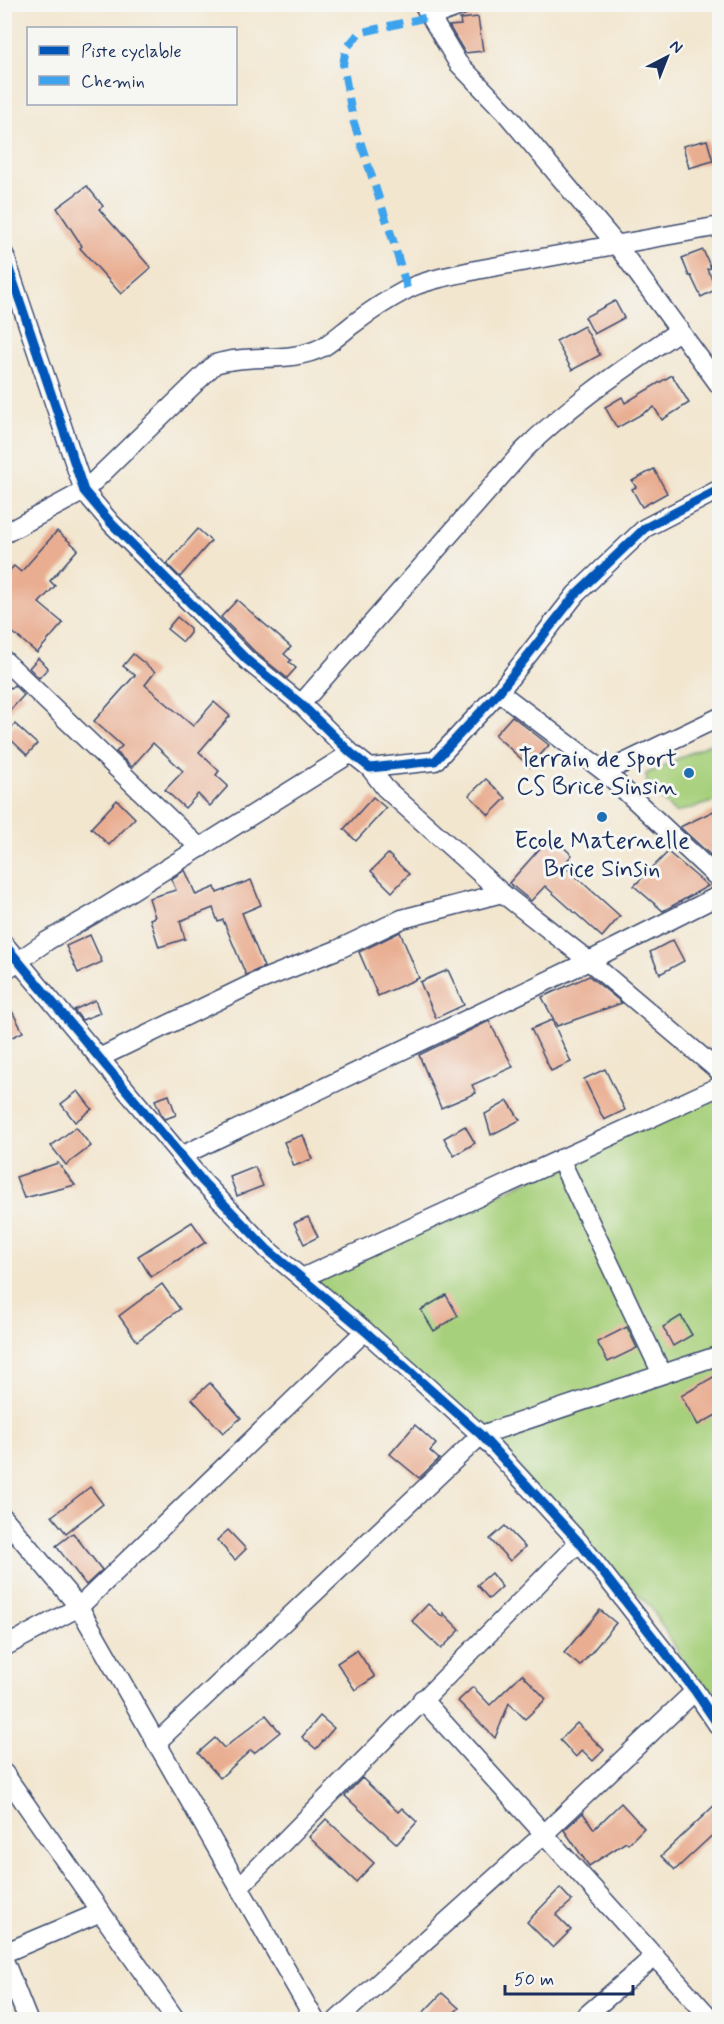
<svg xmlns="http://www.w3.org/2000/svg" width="724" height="2024" viewBox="0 0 724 2024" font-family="Mynerve,sans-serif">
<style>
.green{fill:#a7d07c;stroke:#61806d;stroke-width:1.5}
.building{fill:#e9ae92}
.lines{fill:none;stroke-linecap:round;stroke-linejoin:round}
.minor-casing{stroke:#3b4a6f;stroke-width:21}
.minor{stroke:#fff;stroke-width:18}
.quiet{stroke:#3da3ed;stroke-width:8;stroke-dasharray:15 8;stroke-linecap:butt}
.cycleway-casing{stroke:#f6f6f2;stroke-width:13}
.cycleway{stroke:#0057b8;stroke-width:9}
.poi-dot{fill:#1f6fb2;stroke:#f6f6f2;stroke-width:2}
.labels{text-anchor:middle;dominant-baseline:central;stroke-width:6;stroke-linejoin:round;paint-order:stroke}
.poi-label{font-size:24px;fill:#1b2f5e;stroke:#f6f6f2;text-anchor:end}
</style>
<rect width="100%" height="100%" fill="#f6f6f2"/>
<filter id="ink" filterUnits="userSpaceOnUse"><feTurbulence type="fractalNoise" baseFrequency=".0167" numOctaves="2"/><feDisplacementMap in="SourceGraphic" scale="12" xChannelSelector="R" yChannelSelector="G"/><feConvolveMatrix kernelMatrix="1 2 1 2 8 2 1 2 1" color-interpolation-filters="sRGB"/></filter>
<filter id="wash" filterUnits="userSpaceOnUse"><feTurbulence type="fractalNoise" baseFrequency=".008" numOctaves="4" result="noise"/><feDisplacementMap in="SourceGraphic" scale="24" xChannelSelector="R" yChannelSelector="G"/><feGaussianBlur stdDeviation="1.35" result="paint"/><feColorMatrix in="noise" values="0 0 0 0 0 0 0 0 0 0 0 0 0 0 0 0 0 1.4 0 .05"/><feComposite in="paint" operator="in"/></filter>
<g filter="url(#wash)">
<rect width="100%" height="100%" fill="#f2e6cf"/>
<g class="green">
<polygon points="719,739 719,800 675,813 647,784 646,774"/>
<polygon points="719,1090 719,1701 704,1694 650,1606 312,1283"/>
</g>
<g id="blocks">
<g class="building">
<polygon points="478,17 483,51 465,53 449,26 461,25 460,19"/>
<polygon points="707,140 713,161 689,168 683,146"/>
<polygon points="87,186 103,206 99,209 151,268 121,294 80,248 82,246 57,208"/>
<polygon points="703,250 711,268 707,269 717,289 701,297 691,276 689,276 682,258"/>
<polygon points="615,301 624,318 594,334 585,317"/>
<polygon points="584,326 600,355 572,370 556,341"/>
<polygon points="672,375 689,403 662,420 654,407 617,428 605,407 622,397 625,403"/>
<polygon points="654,469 667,493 642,507 632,489 636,487 632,481"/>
<polygon points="198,529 211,541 180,577 167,564"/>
<polygon points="57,531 78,549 50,581 55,586 39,603 63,623 37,653 4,625 4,576 14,566 21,572"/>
<polygon points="237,600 291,647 284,654 291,660 289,662 296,668 287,678 255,652 221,617"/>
<polygon points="177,617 190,628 190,633 183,642 167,629"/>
<polygon points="133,654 155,672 145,685 193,726 214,702 230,716 199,752 219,771 216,775 228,786 210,806 198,794 185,808 165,790 183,771 153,743 132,767 116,752 122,746 94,721 135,675 123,666"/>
<polygon points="38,658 48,668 39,678 29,668"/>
<polygon points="4,683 11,688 14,685 24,695 4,717"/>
<polygon points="512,716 549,745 530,767 495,735"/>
<polygon points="15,724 37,744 27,755 6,735"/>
<polygon points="486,779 506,798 489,815 469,795"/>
<polygon points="373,797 386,808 356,841 344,829"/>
<polygon points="117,800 135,818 109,845 91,828"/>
<polygon points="720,808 720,864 680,827"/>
<polygon points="551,836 572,855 563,865 620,916 602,937 545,886 531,901 509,883"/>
<polygon points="668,852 708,886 663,911 634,886"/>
<polygon points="388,854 409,874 392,892 371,871"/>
<polygon points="185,870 196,895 215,887 217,893 251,880 261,905 242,913 264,967 246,975 223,920 218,922 213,908 180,921 185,939 159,947 150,919 155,917 149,898 176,890 171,879"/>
<polygon points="400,932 419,978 378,996 359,952"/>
<polygon points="90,935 102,962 78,973 66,946"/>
<polygon points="673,940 684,961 660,974 650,952"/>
<polygon points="448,970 464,1005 436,1018 420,982"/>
<polygon points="589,976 622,1003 557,1026 542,997"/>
<polygon points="4,996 23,1032 4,1041"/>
<polygon points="95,1000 100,1013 82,1020 74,1010"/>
<polygon points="552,1020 571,1062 551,1071 531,1029"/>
<polygon points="489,1021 513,1067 472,1085 476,1093 441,1108 419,1055"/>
<polygon points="605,1069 625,1110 604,1120 584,1079"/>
<polygon points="78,1091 92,1109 75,1122 61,1104"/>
<polygon points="169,1095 176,1115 165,1119 161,1114 155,1100"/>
<polygon points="508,1101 520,1120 491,1135 485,1114"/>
<polygon points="465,1126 475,1143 454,1156 444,1138"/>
<polygon points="76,1127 91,1146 66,1165 51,1146"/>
<polygon points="303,1135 312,1159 294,1166 284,1142"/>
<polygon points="58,1163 75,1185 24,1198 16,1177"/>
<polygon points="255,1167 263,1186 237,1196 230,1177"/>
<polygon points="308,1217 318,1237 304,1244 294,1223"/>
<polygon points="192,1222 206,1242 151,1277 138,1256"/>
<polygon points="162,1284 180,1309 137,1341 119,1316"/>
<polygon points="446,1295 458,1316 434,1331 421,1310"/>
<polygon points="681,1316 692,1335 673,1346 663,1327"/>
<polygon points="627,1327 637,1348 608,1362 597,1342"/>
<polygon points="720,1373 720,1413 698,1425 681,1396"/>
<polygon points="210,1383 241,1418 223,1433 192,1399"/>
<polygon points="415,1425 436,1444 430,1451 439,1459 419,1478 390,1454"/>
<polygon points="90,1487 103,1504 66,1533 52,1516"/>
<polygon points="505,1526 525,1547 510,1561 490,1539"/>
<polygon points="228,1530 246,1549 235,1560 217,1540"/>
<polygon points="73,1533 102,1570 86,1585 56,1546"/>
<polygon points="491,1573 502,1587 489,1599 477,1585"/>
<polygon points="428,1604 443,1617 443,1613 460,1630 441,1649 412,1621"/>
<polygon points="600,1610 616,1623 580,1666 564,1653"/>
<polygon points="357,1650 375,1677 355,1690 337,1663"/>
<polygon points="522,1674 546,1699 525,1719 509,1703 495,1738 458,1701 473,1687 490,1705"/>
<polygon points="266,1715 280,1732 254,1753 251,1750 220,1778 198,1753 215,1738 224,1748"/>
<polygon points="320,1716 334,1728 316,1749 302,1737"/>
<polygon points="577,1723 604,1750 593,1761 582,1750 576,1757 560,1740"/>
<polygon points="362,1778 398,1812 402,1808 417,1822 397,1844 345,1796"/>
<polygon points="720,1800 720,1828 675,1870 661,1856"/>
<polygon points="621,1803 644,1828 628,1844 626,1842 589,1866 564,1830 583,1813 594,1829"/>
<polygon points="326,1819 374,1863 356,1882 309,1837"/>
<polygon points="560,1888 572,1901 556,1915 571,1930 553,1948 527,1922"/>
<polygon points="442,1993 459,2008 448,2019 417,2019"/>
</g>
</g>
</g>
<g filter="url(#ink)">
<use href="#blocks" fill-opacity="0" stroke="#3b4a6f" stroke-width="1.5"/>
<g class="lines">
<g class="minor-casing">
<g id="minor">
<polyline points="423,4 458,63 505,112 616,244 720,386"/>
<polyline points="432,16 466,4"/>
<polyline points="4,254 84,491 111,523 247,660 301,704 351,753 370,768 435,761 499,692 576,594 645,528 720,489"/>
<path d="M4 534 84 491 215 364C249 353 290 364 323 347 333 341 343 332 352 325 369 312 387 300 406 290 423 280 456 275 476 270L720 226"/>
<polyline points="4,660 200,848"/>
<polyline points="499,692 605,772 720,880"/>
<path d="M301 704 523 451C570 404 625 368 680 330"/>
<polyline points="370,768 385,788 502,893 589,961 720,1072"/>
<polyline points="605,772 720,717"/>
<polyline points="4,944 203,1182 268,1250 365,1331 481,1435 579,1542 695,1691 720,1728"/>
<polyline points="4,971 47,941 99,911 351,753"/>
<polyline points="99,1058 256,982 339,949 402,919 502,893"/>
<polyline points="181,1156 589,961 720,895"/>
<polyline points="560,1159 662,1374"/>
<polyline points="302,1278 720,1086"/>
<polyline points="4,1518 79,1607 315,2020"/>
<polyline points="4,1647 79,1607 365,1331"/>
<polyline points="422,1699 712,2020"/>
<polyline points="156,1743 481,1435 720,1355"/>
<polyline points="4,1773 176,2020"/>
<polyline points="239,1887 579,1542"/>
<polyline points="4,1953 101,1912"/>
<polyline points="4,1960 28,2020"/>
<polyline points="337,2020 544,1834 695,1691"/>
<polyline points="581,2020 655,1956"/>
</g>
</g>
<use href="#minor" class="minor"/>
<polyline class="quiet" points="407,288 392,237 353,120 343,64 346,49 359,33 432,16"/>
<g class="cycleway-casing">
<g id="cycleway">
<polyline points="4,254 84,491 111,523 247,660 301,704 351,753 370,768 435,761 499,692 576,594 645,528 720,489"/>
<polyline points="4,944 203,1182 268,1250 365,1331 481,1435 579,1542 695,1691 720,1728"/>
</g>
</g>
<use href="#cycleway" class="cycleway"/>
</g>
</g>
<g class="poi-dot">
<circle cx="689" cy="773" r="6"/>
<circle cx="602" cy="817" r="6"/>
</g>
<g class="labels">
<g class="poi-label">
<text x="677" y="759">Terrain de sport<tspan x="677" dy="28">CS Brice Sinsin</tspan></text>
<text x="602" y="841" text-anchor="middle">Ecole Maternelle<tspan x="602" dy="28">Brice Sinsin</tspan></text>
</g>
</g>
<rect width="724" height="2024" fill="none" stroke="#f6f6f2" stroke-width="24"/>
<rect x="27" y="27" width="210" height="78" fill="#f6f6f2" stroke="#9ea6b7" stroke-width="1.5"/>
<rect x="39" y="46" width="30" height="9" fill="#0057b8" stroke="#9ea6b7" stroke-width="1.5"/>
<text x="81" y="57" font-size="18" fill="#1b2f5e">Piste cyclable</text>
<rect x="39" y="76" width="30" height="9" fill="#3da3ed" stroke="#9ea6b7" stroke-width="1.5"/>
<text x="81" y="87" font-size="18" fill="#1b2f5e">Chemin</text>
<g transform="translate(667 57) rotate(42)" stroke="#f6f6f2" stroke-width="4.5" paint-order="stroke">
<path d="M0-4.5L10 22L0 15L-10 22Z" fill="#1b2f5e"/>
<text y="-9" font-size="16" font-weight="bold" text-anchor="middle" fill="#1b2f5e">N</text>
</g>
<path d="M505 1985v9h128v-9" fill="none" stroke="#1b2f5e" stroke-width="3"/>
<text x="514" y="1985" font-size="18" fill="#1b2f5e" stroke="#f6f6f2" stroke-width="4.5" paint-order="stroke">50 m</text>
</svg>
